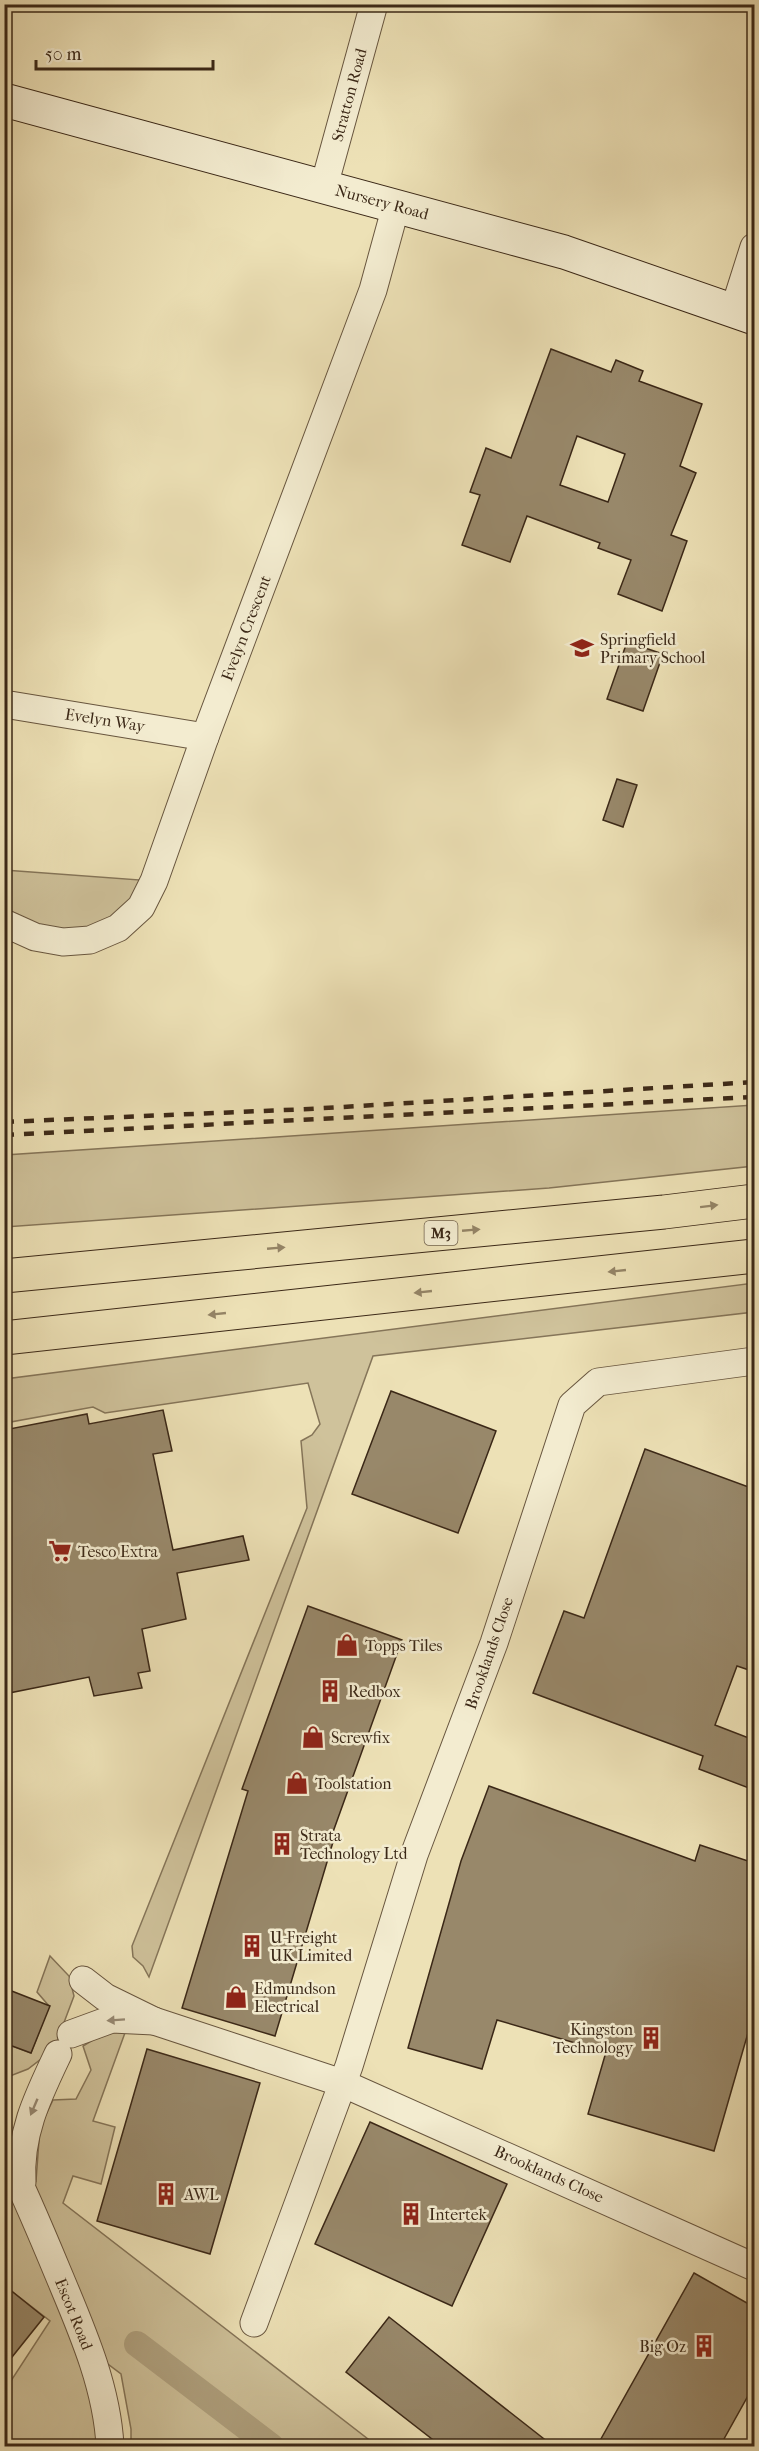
<svg xmlns="http://www.w3.org/2000/svg" width="759" height="2451" viewBox="0 0 759 2451" font-family="'IM FELL French Canon',serif">
<style>
.green{fill:#cfc29b;stroke:#857559;stroke-width:1.5}
.lines{fill:none;stroke-linecap:round;stroke-linejoin:round}
.canal{stroke:#b0a280;stroke-width:26}
.building{fill:#98886a;stroke:#3b2817;stroke-width:1.5;fill-rule:evenodd}
.street-casing{stroke:#68563f;stroke-width:29}
.secondary-casing{stroke:#3b2817;stroke-width:35}
.highway-casing{stroke:#3b2817;stroke-width:35}
.street{stroke:#f3ecd0;stroke-width:27}
.secondary{stroke:#f3ecd0;stroke-width:33}
.highway{stroke:#ede1b6;stroke-width:33}
.rail{stroke:#3b2817;stroke-width:4.5;stroke-dasharray:10 10;stroke-linecap:butt}
.oneway{fill:#948466}
.oneway2{fill:#978a74}
.labels{text-anchor:middle;dominant-baseline:central;stroke-width:5;stroke-linejoin:round;paint-order:stroke}
.shield{fill:#f3ecd0;stroke:#72634e;stroke-width:1.5}
.shield-label{font-size:15px;font-weight:bold;fill:#3b2817}
.street-label{font-size:16px;fill:#3b2817;stroke:#f3ecd0}
.poi-label{font-size:16px;fill:#3b2817;stroke:#f3ecd0;text-anchor:start}
</style>
<rect width="100%" height="100%" fill="#ede1b6"/>
<filter id="stains"><feTurbulence type="fractalNoise" baseFrequency=".00333" numOctaves="4"/><feColorMatrix values="0 0 0 0 .2 0 0 0 0 .09 0 0 0 0 .02 0 0 0 .5 -.17"/></filter>
<radialGradient id="worn" r=".72"><stop offset=".6" stop-color="#630" stop-opacity="0"/><stop offset="1" stop-color="#630" stop-opacity=".3"/></radialGradient>
<g class="green">
<polygon points="4,870 154,881 90,940 5,923"/>
<polygon points="754,1105 754,1166 549,1188 5,1227 5,1155"/>
<polygon points="754,1283 754,1312 373,1356 149,1977 143,1966 133,1957 132,1946 307,1508 301,1441 312,1435 320,1424 308,1383 105,1413 93,1407 5,1423 5,1379"/>
<polygon points="50,1956 69,1976 74,1996 54,2049 28,2069 5,2078 4,2043 31,2053 49,2006 37,1992"/>
<polygon points="126,2030 93,2121 115,2127 101,2184 73,2176 63,2203 377,2446 216,2446 212,2444 210,2446 131,2446 131,2429 121,2374 69,2335 89,2389 99,2446 5,2446 5,2390 50,2321 5,2286 4,2157 36,2181 40,2127 53,2100 76,2099 91,2070 83,2046 101,2035"/>
</g>
<g class="lines">
<polyline class="canal" points="137,2344 271,2446"/>
</g>
<g class="building">
<path d="M551 349 611 372 616 360 643 371 639 381 702 404 680 466 696 473 671 535 687 541 662 611 618 594 631 560 598 548 600 543 527 516 510 562 462 545 480 495 470 492 486 448 511 458ZM577 436 625 454 608 502 560 485Z"/>
<polygon points="627,642 663,654 643,711 607,699"/>
<polygon points="617,779 637,785 623,827 603,820"/>
<polygon points="391,1391 496,1431 458,1533 352,1494"/>
<polygon points="163,1410 172,1451 153,1454 173,1550 243,1536 249,1560 177,1573 186,1619 142,1629 150,1671 138,1673 142,1688 94,1696 89,1677 4,1694 4,1430 87,1414 89,1424"/>
<polygon points="645,1449 754,1489 754,1656 749,1670 737,1666 715,1725 754,1740 754,1790 699,1769 703,1756 533,1693 564,1611 584,1618"/>
<polygon points="308,1606 402,1640 333,1832 336,1832 275,2036 182,2008 248,1791 242,1789"/>
<polygon points="489,1786 695,1861 700,1845 754,1863 754,2012 714,2151 588,2114 606,2052 497,2020 482,2069 408,2048 461,1861"/>
<polygon points="4,1988 50,2006 31,2053 4,2043"/>
<polygon points="147,2049 260,2083 210,2254 97,2221"/>
<polygon points="370,2122 507,2184 452,2306 315,2244"/>
<polygon points="694,2273 754,2307 754,2385 720,2446 597,2446"/>
<polygon points="4,2285 44,2317 4,2367"/>
<polygon points="389,2317 553,2446 441,2446 346,2372"/>
</g>
<g class="lines">
<g class="street-casing">
<g id="street">
<polyline points="324,186 374,4"/>
<polyline points="734,310 754,247"/>
<polyline points="4,704 205,737"/>
<polyline points="4,923 35,937 63,942 90,940 118,928 141,907 154,881 205,737 373,290 396,206"/>
<polyline points="154,2021 342,2083 754,2267"/>
<polyline points="71,2034 112,2019 154,2021 105,1997 83,1980"/>
<path d="M4 2151C24 2191 41 2232 58 2273 81 2328 107 2386 110 2446"/>
<path d="M22 2182C19 2134 38 2096 58 2054"/>
<polyline points="254,2323 349,2066 414,1855 494,1643 572,1405 598,1382 754,1361"/>
</g>
</g>
<g class="secondary-casing">
<polyline id="secondary" points="4,100 564,252 754,318"/>
</g>
<g class="highway-casing">
<g id="highway">
<polyline points="4,1276 664,1212 754,1201"/>
<polyline points="4,1338 754,1256"/>
</g>
</g>
<use href="#street" class="street"/>
<use href="#secondary" class="secondary"/>
<use href="#highway" class="highway"/>
<g class="rail">
<polyline points="4,1122 309,1109 754,1082"/>
<polyline points="4,1135 754,1097"/>
</g>
</g>
<defs><path id="oneway-solid" d="M-6-.8H1V-3.2L6.5 0L1 3.2V.8H-6Z" transform="scale(1.5)"/></defs>
<g class="oneway">
<use href="#oneway-solid" transform="translate(709 1206) rotate(-7)"/>
<use href="#oneway-solid" transform="translate(471 1230) rotate(-5)"/>
<use href="#oneway-solid" transform="translate(276 1248) rotate(-5)"/>
<use href="#oneway-solid" transform="translate(617 1271) rotate(174)"/>
<use href="#oneway-solid" transform="translate(423 1292) rotate(174)"/>
<use href="#oneway-solid" transform="translate(217 1314) rotate(174)"/>
</g>
<g class="oneway2">
<use href="#oneway-solid" transform="translate(116 2020) rotate(176)"/>
<use href="#oneway-solid" transform="translate(34 2107) rotate(113)"/>
</g>
<defs>
<g id="school-bare" transform="scale(1.8)"><path d="M0-5L7-2L0 1L-7-2ZM-4 1L0 2.5L4 1V4Q0 6-4 4Z" fill="#8f2418" stroke="#f3ecd0" stroke-width="2.5" paint-order="stroke"/></g>
<g id="supermarket-bare" transform="scale(1.8)"><path d="M-6-5.5h2.5l.6 2H6L4.5 2H-2.5L-4.4-4H-6ZM-1.5 3.2a1.3 1.3 0 1 0 .1 0ZM3 3.2a1.3 1.3 0 1 0 .1 0Z" fill="#8f2418" stroke="#f3ecd0" stroke-width="2.5" paint-order="stroke"/></g>
<g id="shop-bare" transform="scale(1.8)"><path d="M-5-2.5h2.3a2.7 3.5 0 0 1 5.4 0H5L5.5 6h-11ZM-1.5-2.5h3a1.5 2.3 0 0 0-3 0Z" fill="#8f2418" stroke="#f3ecd0" stroke-width="2.5" paint-order="stroke"/></g>
<g id="building-bare" transform="scale(1.8)"><path d="M-4-6H4V6H1V3H-1V6H-4ZM-2.5-4.3h1.7v1.8h-1.7ZM.8-4.3h1.7v1.8H.8ZM-2.5-1h1.7V.8h-1.7ZM.8-1h1.7V.8H.8Z" fill="#8f2418" stroke="#f3ecd0" stroke-width="2.5" paint-order="stroke"/></g>
</defs>
<g fill-rule="evenodd">
<use href="#school-bare" x="582" y="648"/>
<use href="#supermarket-bare" x="60" y="1551"/>
<use href="#shop-bare" x="347" y="1645"/>
<use href="#building-bare" x="330" y="1691"/>
<use href="#shop-bare" x="313" y="1737"/>
<use href="#shop-bare" x="297" y="1783"/>
<use href="#building-bare" x="282" y="1844"/>
<use href="#building-bare" x="252" y="1946"/>
<use href="#shop-bare" x="236" y="1997"/>
<use href="#building-bare" x="651" y="2038"/>
<use href="#building-bare" x="166" y="2194"/>
<use href="#building-bare" x="411" y="2214"/>
<use href="#building-bare" x="704" y="2346"/>
</g>
<g class="labels">
<rect class="shield" x="424.5" y="1221" width="33" height="24" rx="4.5"/>
<g class="shield-label">
<text x="441" y="1233">M3</text>
</g>
<g class="street-label">
<text transform="translate(349 95) rotate(-75)">Stratton Road</text>
<text transform="translate(382 202) rotate(15)">Nursery Road</text>
<text transform="translate(246 628) rotate(-69)">Evelyn Crescent</text>
<text transform="translate(105 720) rotate(9)">Evelyn Way</text>
<text transform="translate(489 1653) rotate(-71)">Brooklands Close</text>
<text transform="translate(549 2174) rotate(24)">Brooklands Close</text>
<text transform="translate(74 2314) rotate(68)">Escot Road</text>
</g>
<g class="poi-label">
<text x="600" y="639">Springfield<tspan x="600" dy="18">Primary School</tspan></text>
<text x="78" y="1551">Tesco Extra</text>
<text x="365" y="1645">Topps Tiles</text>
<text x="348" y="1691">Redbox</text>
<text x="331" y="1737">Screwfix</text>
<text x="315" y="1783">Toolstation</text>
<text x="300" y="1835">Strata<tspan x="300" dy="18">Technology Ltd</tspan></text>
<text x="270" y="1937">U-Freight<tspan x="270" dy="18">UK Limited</tspan></text>
<text x="254" y="1988">Edmundson<tspan x="254" dy="18">Electrical</tspan></text>
<text x="633" y="2029" text-anchor="end">Kingston<tspan x="633" dy="18">Technology</tspan></text>
<text x="184" y="2194">AWL</text>
<text x="429" y="2214">Intertek</text>
<text x="686" y="2346" text-anchor="end">Big Oz</text>
</g>
</g>
<rect width="759" height="2451" fill="none" stroke="#ede1b6" stroke-width="24"/>
<rect x="6" y="6" width="747" height="2439" fill="none" stroke="#3b2817" stroke-width="3"/>
<rect x="12" y="12" width="735" height="2427" fill="none" stroke="#3b2817" stroke-width="1.5"/>
<path d="M36 60v9h177v-9" fill="none" stroke="#3b2817" stroke-width="3"/>
<text x="45" y="60" font-size="18" fill="#3b2817" stroke="#f3ecd0" stroke-width="4.5" paint-order="stroke">50 m</text>
<rect width="100%" height="100%" filter="url(#stains)"/>
<rect width="100%" height="100%" fill="url(#worn)"/>
</svg>
